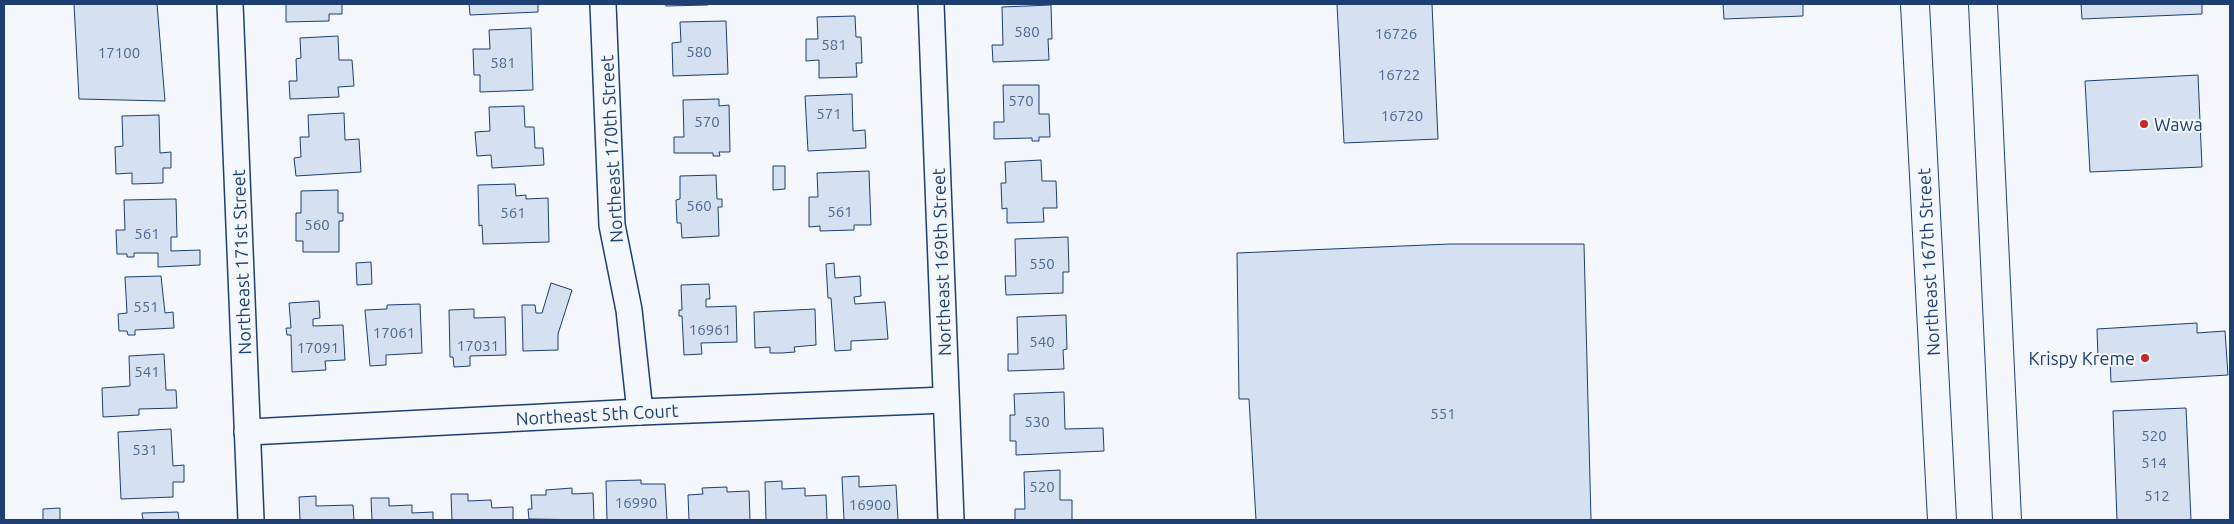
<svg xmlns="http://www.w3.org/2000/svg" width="2234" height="524" viewBox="0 0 2234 524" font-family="Ubuntu,sans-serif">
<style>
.building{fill:#d5e0f0;stroke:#1d3f73}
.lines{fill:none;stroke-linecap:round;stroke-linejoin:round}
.street-casing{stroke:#1d3f73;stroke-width:28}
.primary-casing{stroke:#1d3f73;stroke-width:30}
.street{stroke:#f4f7fb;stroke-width:25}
.primary{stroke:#f4f7fb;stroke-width:28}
.poi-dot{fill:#c62828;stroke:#f4f7fb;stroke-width:2}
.labels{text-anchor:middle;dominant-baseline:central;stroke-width:4;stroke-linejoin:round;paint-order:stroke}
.number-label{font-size:15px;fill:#4b6792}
.poi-label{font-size:18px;fill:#1d3f73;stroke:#f4f7fb;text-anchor:start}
.street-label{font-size:18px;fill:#1d3f73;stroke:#f4f7fb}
</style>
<rect width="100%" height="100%" fill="#f4f7fb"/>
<g class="building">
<polygon points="74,4 157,4 165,101 79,99"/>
<polygon points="286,4 342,4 342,14 329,14 329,21 286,22"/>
<polygon points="469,4 538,4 538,12 470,15"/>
<polygon points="666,4 708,4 708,5 666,6"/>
<polygon points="1337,4 1432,4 1438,139 1344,143"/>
<polygon points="1723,4 1803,4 1803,16 1724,19"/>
<polygon points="2081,4 2202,4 2202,14 2082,19"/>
<polygon points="1051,5 1052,39 1048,39 1049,60 993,62 992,45 1003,45 1002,7"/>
<polygon points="855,16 856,37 861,37 862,63 856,63 857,77 819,78 819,60 806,61 806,39 818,39 817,17"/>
<polygon points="726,21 728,74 673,76 672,43 681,42 680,22"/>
<polygon points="531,28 533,90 480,92 480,75 474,75 473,49 490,49 489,30"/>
<polygon points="338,36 339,60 352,60 354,86 338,87 339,97 290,99 289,81 297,81 296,59 301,58 300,38"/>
<polygon points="2198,75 2202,167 2090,172 2085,81"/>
<polygon points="1003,85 1039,85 1039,114 1049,114 1050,137 1039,137 1039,141 1032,141 1032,138 994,139 994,122 1004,122"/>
<polygon points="852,94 853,131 865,130 866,148 808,151 805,96"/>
<polygon points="719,99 719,106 729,105 730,152 719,152 720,156 713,156 713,153 674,153 674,137 684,137 683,100"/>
<polygon points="524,106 525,127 534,127 535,148 543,148 544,165 492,168 491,155 477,156 475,132 490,131 489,107"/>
<polygon points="344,113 345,140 359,139 361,172 296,176 294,158 301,157 300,137 309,137 308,115"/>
<polygon points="159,115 160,153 171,152 171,168 163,168 163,183 132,184 132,173 116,174 115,147 123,146 122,116"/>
<polygon points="1041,160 1042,181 1056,181 1057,208 1043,208 1044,222 1007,223 1007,208 1002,209 1001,183 1006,183 1005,162"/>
<polygon points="773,166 785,166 785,189 773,190"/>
<polygon points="869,171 871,225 854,225 854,230 820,231 820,226 809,227 809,197 818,197 817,173"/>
<polygon points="716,175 717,199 722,199 722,207 718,207 719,236 682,238 681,223 677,223 676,200 680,199 680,176"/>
<polygon points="515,184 516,196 526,195 526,199 548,198 549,242 483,244 482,225 479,226 478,185"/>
<polygon points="338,190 338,213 343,213 343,221 339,221 339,252 303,252 303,241 296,241 296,213 301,213 301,191"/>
<polygon points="176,199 177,237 171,237 171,251 200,250 200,265 158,267 158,253 134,253 134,257 127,257 127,254 117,254 116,230 125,230 124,200"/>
<polygon points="1068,237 1069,272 1063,272 1063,293 1006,295 1005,276 1016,276 1015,239"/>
<polygon points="1450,244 1584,244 1591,520 1256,520 1249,399 1239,399 1237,253"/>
<polygon points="371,262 372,284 357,285 356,263"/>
<polygon points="834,263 835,278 860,276 861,296 854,297 855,304 885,302 888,339 851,341 851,350 835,351 831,298 828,298 826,264"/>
<polygon points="161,276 165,313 173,312 174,328 135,330 135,335 128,335 127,331 119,331 118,314 127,313 125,277"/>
<polygon points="551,283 572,290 558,334 558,350 523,351 522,305 535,305 536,313 542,313"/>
<polygon points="709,284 710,299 706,299 706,307 736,306 737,342 701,343 702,354 684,355 682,316 679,316 679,310 682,310 681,285"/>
<polygon points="319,301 320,318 313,319 313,326 343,325 345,360 325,361 326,370 292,372 291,335 287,335 286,328 291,328 289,303"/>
<polygon points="420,304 422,353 386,355 386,365 370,366 365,310 387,309 387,305"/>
<polygon points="474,309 474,318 505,317 506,355 470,356 470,366 454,367 453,357 450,357 449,310"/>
<polygon points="815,309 816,345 794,347 795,352 782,353 770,353 770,347 755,348 754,312"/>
<polygon points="1066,315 1067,349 1063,350 1064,369 1008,371 1008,354 1018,354 1017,317"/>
<polygon points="2197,323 2197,333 2225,331 2228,375 2111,382 2110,358 2098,358 2097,329"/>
<polygon points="164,354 166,390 176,390 177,408 139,409 139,415 103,417 102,388 130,386 129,356"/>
<polygon points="1064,392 1065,429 1103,428 1104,451 1016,455 1016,441 1010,441 1010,415 1015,415 1014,394"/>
<polygon points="2186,408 2191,520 2117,520 2113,411"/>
<polygon points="171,429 173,466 184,465 184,482 173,482 173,497 121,499 118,432"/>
<polygon points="1060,470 1060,500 1072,500 1072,520 1015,520 1015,509 1025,509 1024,472"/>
<polygon points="859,476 859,487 896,485 898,520 844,520 842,477"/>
<polygon points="641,480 641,484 665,484 667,520 607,520 606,481"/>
<polygon points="782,481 782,489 805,488 805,496 826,495 827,520 766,520 765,482"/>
<polygon points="727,487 727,492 749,491 750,520 689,520 688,495 703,494 702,488"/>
<polygon points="572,488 572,494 593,493 594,520 529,519 528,509 532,509 531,495 546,495 546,490"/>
<polygon points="451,494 468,494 468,501 491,500 492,508 513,507 513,520 452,520"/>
<polygon points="316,496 316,506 353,505 354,520 300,520 299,497"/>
<polygon points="371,498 389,498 389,506 412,505 412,513 433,512 433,520 372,520"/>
<polygon points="60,508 60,520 43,520 43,509"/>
<polygon points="178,512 179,520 143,520 142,513"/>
</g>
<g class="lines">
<g class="street-casing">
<g id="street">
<polyline points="230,4 251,520"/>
<polyline points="603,4 612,225 629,310 640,412"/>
<polyline points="931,4 951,520"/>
<polyline points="247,432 640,412 946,400"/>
</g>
</g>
<g class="primary-casing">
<g id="primary">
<polyline points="1915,4 1942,520"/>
<polyline points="1983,4 2007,520"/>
</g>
</g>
<use href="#street" class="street"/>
<use href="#primary" class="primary"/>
</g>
<g class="poi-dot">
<circle cx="2144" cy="124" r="5"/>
<circle cx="2145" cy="358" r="5"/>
</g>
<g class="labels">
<g class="number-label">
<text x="1027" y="31">580</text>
<text x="1396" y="33">16726</text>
<text x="834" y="44">581</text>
<text x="699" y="51">580</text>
<text x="119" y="52">17100</text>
<text x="503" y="62">581</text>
<text x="1399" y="74">16722</text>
<text x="1021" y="100">570</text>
<text x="829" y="113">571</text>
<text x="1402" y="115">16720</text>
<text x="707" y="121">570</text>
<text x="699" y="205">560</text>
<text x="840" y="211">561</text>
<text x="513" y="212">561</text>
<text x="317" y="224">560</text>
<text x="147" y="233">561</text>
<text x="1042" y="263">550</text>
<text x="146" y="306">551</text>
<text x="710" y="329">16961</text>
<text x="394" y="332">17061</text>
<text x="1042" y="341">540</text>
<text x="478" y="345">17031</text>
<text x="318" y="347">17091</text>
<text x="147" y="371">541</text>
<text x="1443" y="413">551</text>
<text x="1037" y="421">530</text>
<text x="2154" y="435">520</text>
<text x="145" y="449">531</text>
<text x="2154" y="462">514</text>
<text x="1042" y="486">520</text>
<text x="2157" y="495">512</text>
<text x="636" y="502">16990</text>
<text x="870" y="504">16900</text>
</g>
<g class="poi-label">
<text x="2154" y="124">Wawa</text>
<text x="2135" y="358" text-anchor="end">Krispy Kreme</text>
</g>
<g class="street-label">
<text transform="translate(611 149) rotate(-93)">Northeast 170th Street</text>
<text transform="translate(241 262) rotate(-92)">Northeast 171st Street</text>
<text transform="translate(941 262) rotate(-92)">Northeast 169th Street</text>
<text transform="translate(1928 262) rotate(-93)">Northeast 167th Street</text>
<text transform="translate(597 414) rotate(-3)">Northeast 5th Court</text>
</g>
</g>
<rect width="2234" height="524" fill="none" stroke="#1d3f73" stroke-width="10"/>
</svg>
